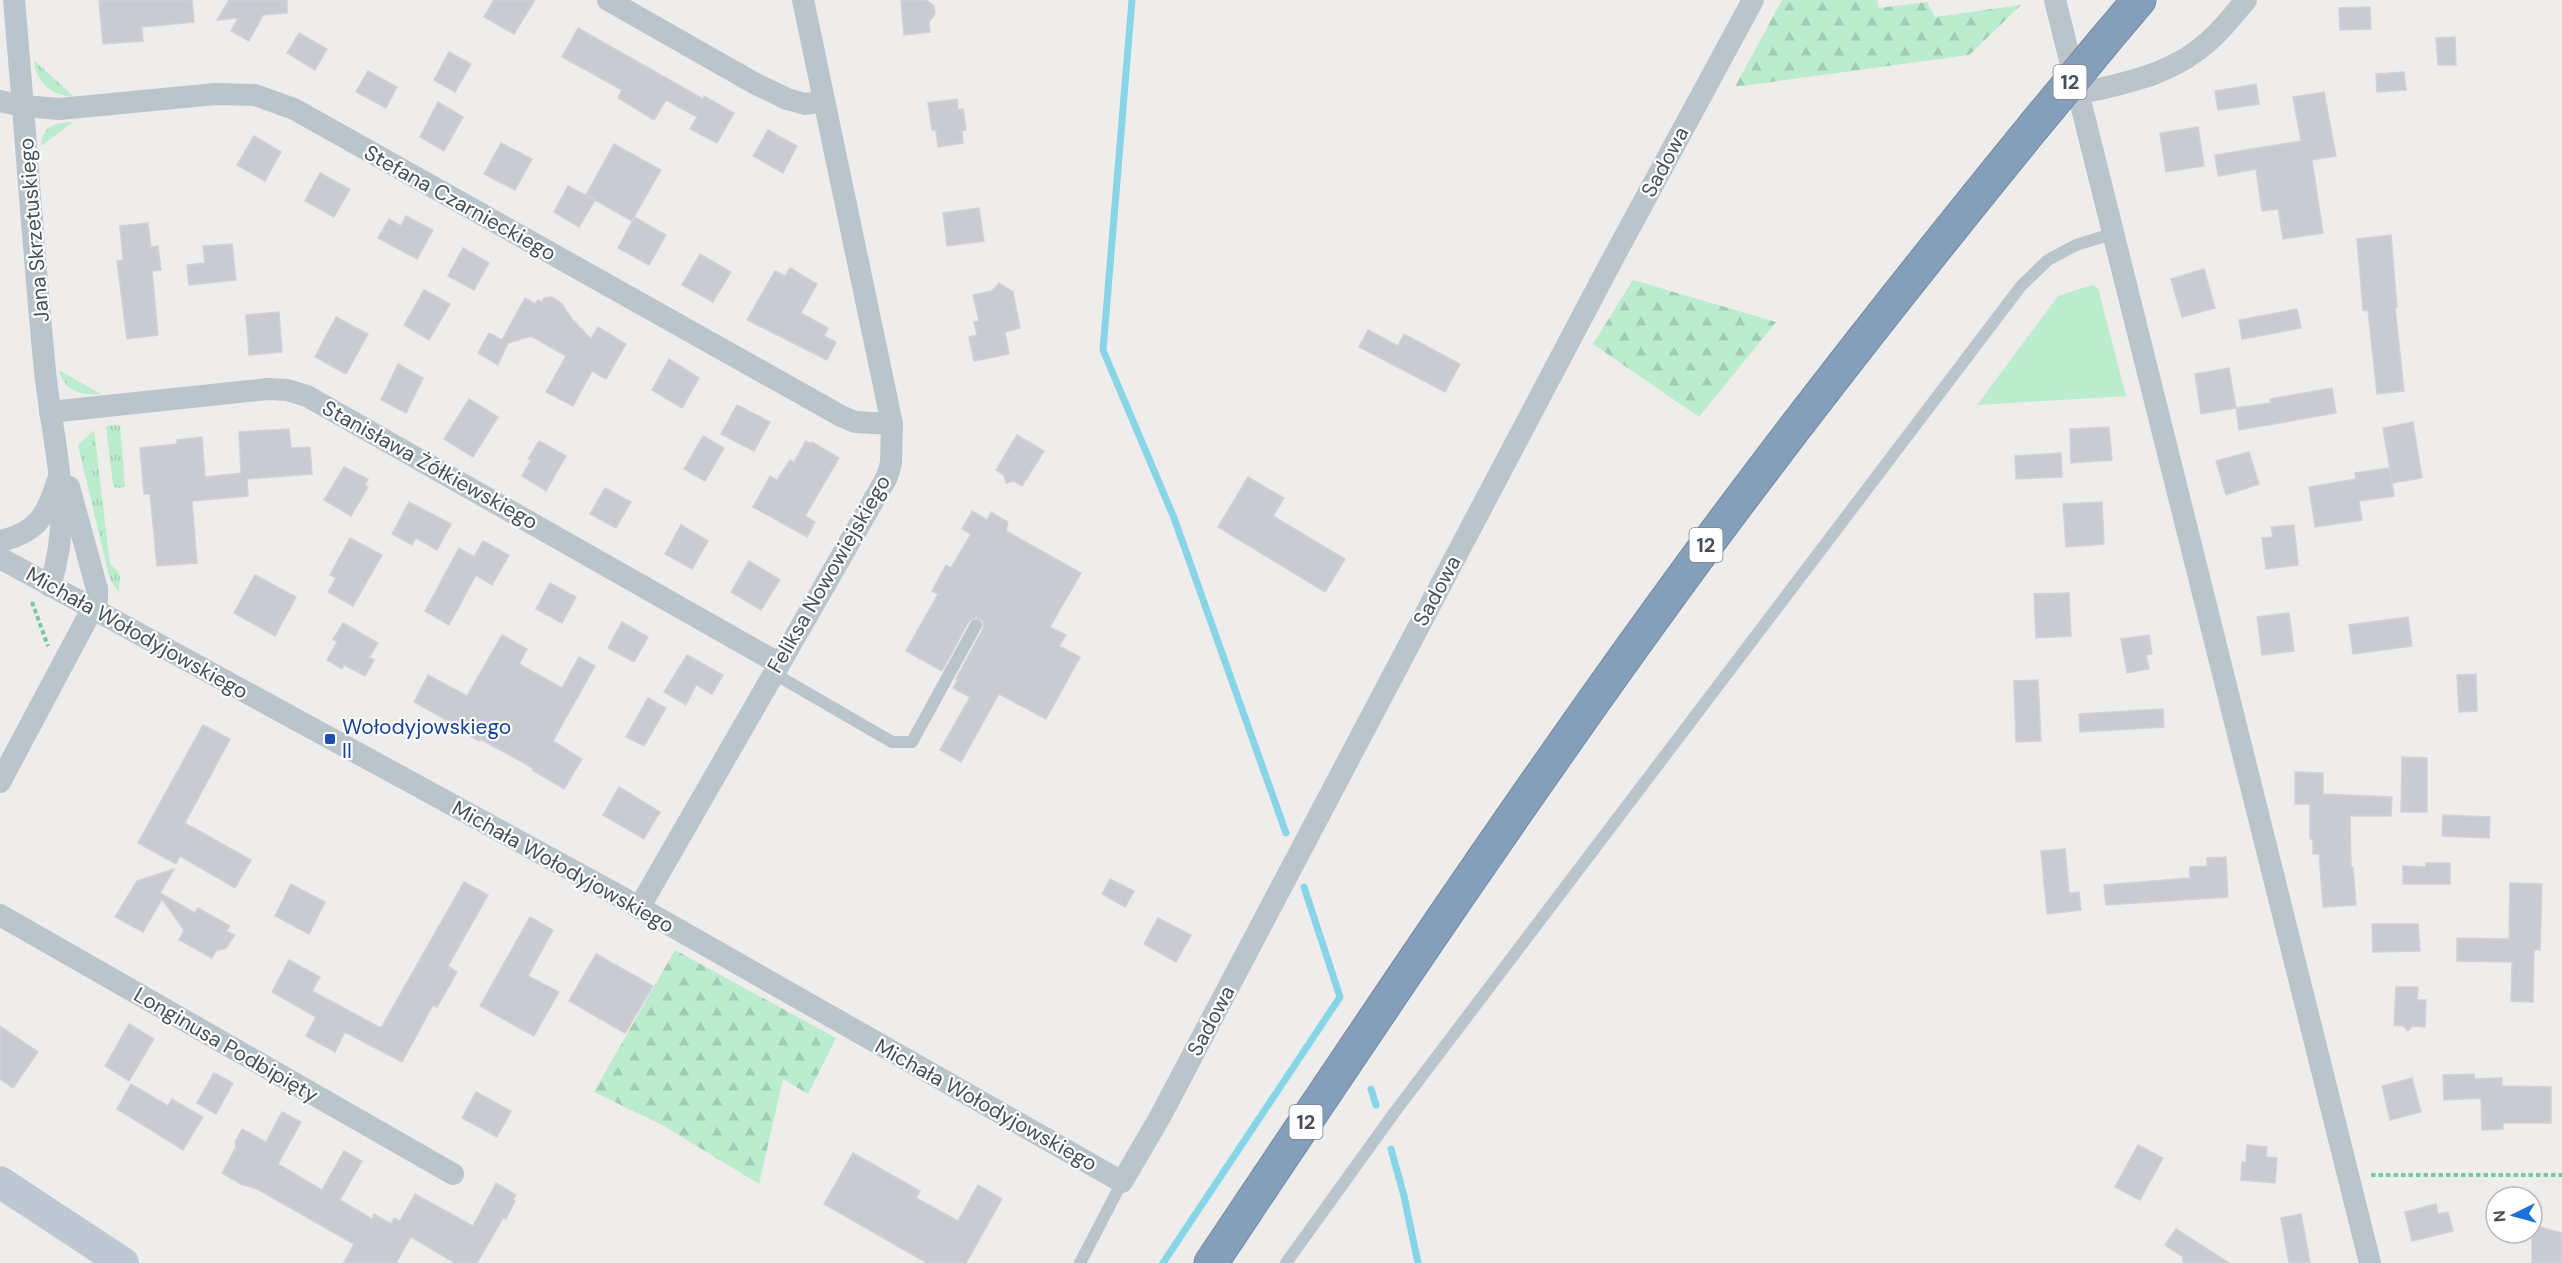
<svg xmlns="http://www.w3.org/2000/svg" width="2562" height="1263" viewBox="0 0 2562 1263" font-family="'DM Sans',sans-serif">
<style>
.grass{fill:url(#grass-tufts)}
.forest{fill:url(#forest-firs)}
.park{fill:#baeccd}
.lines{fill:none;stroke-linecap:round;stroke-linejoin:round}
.stream{stroke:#88d5e8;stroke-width:7}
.building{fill:#c9cbd1;stroke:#d0d2d8;stroke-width:1.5}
.motorway-casing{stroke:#708aa6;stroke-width:35}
.path{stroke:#74c99e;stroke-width:4;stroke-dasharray:4.5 3;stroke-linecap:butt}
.service{stroke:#bac4cb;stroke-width:12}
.minor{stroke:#bac4cb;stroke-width:22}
.secondary{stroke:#bdc8d2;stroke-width:32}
.motorway{stroke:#859fba;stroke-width:33}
.motorway-bridge-casing{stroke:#708aa6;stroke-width:35;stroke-linecap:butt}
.motorway-bridge{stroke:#859fba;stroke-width:33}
.transit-dot{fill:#1a4fb4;stroke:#fff;stroke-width:2}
.labels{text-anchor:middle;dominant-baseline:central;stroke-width:4.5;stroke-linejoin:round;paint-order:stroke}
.shield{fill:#fff;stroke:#7d848a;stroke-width:1.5}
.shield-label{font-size:20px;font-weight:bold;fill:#454f58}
.street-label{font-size:21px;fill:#454f58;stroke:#fff}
.transit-label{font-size:21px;fill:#164399;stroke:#fff;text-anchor:start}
</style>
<defs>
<pattern id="grass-tufts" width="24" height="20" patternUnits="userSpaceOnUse" patternTransform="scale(1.5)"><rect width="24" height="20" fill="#baeccd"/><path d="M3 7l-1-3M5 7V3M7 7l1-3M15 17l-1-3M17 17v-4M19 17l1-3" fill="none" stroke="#a1ccb2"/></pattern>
<pattern id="forest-firs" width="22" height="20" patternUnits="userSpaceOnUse" patternTransform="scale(1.5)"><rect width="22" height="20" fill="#baeccd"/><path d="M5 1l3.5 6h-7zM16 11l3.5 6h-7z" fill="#a1ccb2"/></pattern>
</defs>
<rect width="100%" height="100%" fill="#efecec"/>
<g class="grass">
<path d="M34 60 72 95 73 97C51 95 36 83 34 60Z"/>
<path d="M73 122 41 146C42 125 55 123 73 122Z"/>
<path d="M59 370 101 394C81 396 64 391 59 370Z"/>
<polygon points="120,425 125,487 116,488 113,485 106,426"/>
<polygon points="94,430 110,564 120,574 119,592 111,581 108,572 78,445"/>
</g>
<g class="forest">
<polygon points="1782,0 1877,0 1879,8 1927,2 1935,17 2021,5 1969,55 1735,87"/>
<polygon points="1633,280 1776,322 1699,417 1593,344"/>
<polygon points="675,950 836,1038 808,1094 783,1079 759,1184 664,1126 594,1092"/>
</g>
<polygon class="park" points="2092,285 2098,288 2126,396 1977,405 2058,296"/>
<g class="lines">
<g class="stream">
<polyline points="1132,0 1103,350 1174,518 1286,833"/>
<polyline points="1371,1089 1376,1105"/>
<polyline points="1391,1149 1404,1196 1418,1263"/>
<polyline points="1163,1263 1340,997 1304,887"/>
</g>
</g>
<g class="building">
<polygon points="99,0 192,0 194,22 142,27 143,41 103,44"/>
<polygon points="229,0 287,0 287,13 263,15 249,41 231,31 238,18 217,20"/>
<polygon points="494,0 535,0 514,34 484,17"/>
<polygon points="901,0 926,0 934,6 935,14 929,22 930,32 904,35"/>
<polygon points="2370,7 2371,29 2340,30 2339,8"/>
<polygon points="578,28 703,99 704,96 734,113 717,143 690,129 697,117 666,100 654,120 618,98 622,90 562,57"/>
<polygon points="299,33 327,49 315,70 287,53"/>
<polygon points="2455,37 2456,65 2438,65 2436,38"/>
<polygon points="449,52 471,64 455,92 434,80"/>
<polygon points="368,71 397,87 386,108 356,92"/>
<polygon points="2404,72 2406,90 2377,92 2376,74"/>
<polygon points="2256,84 2259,104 2218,110 2215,91"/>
<polygon points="2324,92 2336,156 2312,160 2323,233 2283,239 2278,209 2262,211 2256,169 2218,176 2215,155 2301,141 2293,97"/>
<polygon points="957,99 958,110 963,109 966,130 962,131 963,143 938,147 936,130 932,130 928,103"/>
<polygon points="438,102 463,117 444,151 420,137"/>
<polygon points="2198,127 2204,166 2166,172 2160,133"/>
<polygon points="768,130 797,146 783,173 753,156"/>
<polygon points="254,136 281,152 265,181 237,165"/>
<polygon points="501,143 532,159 515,190 484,174"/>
<polygon points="614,144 661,170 634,217 666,235 649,265 618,248 634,218 632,221 586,195"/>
<polygon points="320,173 350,189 334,217 305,201"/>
<polygon points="568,186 595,200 579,227 554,212"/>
<polygon points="979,208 984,241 947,246 943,213"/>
<polygon points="406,216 433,230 417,259 378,238 389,219 401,226"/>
<polygon points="148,223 151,247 158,246 161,270 152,271 158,335 127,339 117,261 123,260 120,226"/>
<polygon points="2391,235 2397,308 2395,308 2404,391 2377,394 2368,310 2363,310 2357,239"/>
<polygon points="232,244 236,280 189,285 187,265 205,263 203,246"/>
<polygon points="463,248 489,263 474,290 448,276"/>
<polygon points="700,254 731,272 713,302 682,285"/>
<polygon points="790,268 817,284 801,313 828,328 824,336 836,342 827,360 747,320 775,271 785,276"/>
<polygon points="2204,269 2215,308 2182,317 2171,279"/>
<polygon points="999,283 1013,292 1020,328 1005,332 1009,354 974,361 969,337 977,335 974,322 979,321 973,295 992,291"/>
<polygon points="424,290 450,304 429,340 404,325"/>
<polygon points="552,297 561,303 573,320 591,339 598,327 626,344 606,379 592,371 573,406 546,392 566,356 531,336 508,343 498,365 478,353 489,333 502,340 525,298 535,304 538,300 542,302 544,298"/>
<polygon points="2297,309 2301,328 2242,339 2239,320"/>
<polygon points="279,312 282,352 249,355 246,315"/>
<polygon points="336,317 368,334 346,374 315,357"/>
<polygon points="1368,330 1398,346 1404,334 1460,364 1445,392 1359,347"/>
<polygon points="669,359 699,378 682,408 652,390"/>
<polygon points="398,364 423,378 406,413 381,400"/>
<polygon points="2229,368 2236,408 2201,414 2195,374"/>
<polygon points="2332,388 2336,413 2239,430 2236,408 2271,403 2270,399"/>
<polygon points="469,399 498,417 473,457 444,439"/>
<polygon points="737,405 770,422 754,451 721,434"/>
<polygon points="2413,422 2422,478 2392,483 2394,496 2359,501 2362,520 2315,527 2309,487 2356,479 2355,473 2389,468 2392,482 2383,428"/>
<polygon points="2109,427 2112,460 2071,463 2070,429"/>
<polygon points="289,429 291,448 310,447 312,474 247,479 248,496 192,501 197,563 157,566 150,494 144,494 140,448 177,444 177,440 202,437 205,477 241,473 239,432"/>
<polygon points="1017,435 1044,451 1022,486 1014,481 1006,483 1004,475 996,470"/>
<polygon points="703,436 724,448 705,481 684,469"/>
<polygon points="539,441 566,456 546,491 522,476 531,460 528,459"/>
<polygon points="806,441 811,444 812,442 839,458 805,516 815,522 807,537 753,507 770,476 777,480 790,460 794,462"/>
<polygon points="2249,452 2259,484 2226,495 2216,461"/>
<polygon points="2061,453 2062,477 2016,479 2015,456"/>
<polygon points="344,467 368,479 365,485 368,487 351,516 324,500"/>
<polygon points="1248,477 1284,498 1273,516 1345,559 1325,592 1218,527"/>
<polygon points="605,488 631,502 616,528 590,514"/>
<polygon points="409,502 451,524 437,550 416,538 412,545 392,534"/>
<polygon points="2102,502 2104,544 2066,547 2063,504"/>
<polygon points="972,511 987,520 991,512 1008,522 1006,531 1081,573 1050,627 1066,635 1059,646 1080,657 1046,719 999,694 961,762 940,750 970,697 953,688 958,680 956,679 983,629 983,621 976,617 969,621 942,671 906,651 938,594 932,591 946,565 951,568 971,534 962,529"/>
<polygon points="681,525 708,541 692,569 665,554"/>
<polygon points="2294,525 2298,565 2266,569 2262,538 2273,537 2271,527"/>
<polygon points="350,538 382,555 353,606 328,592 336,578 330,575"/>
<polygon points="483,541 509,555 492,585 476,575 449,625 425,611 459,548 474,557"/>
<polygon points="749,561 780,580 761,610 731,592"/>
<polygon points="255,575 296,597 275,636 234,613"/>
<polygon points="550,583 576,597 562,623 536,609"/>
<polygon points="2069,593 2071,636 2036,638 2034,594"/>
<polygon points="2289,613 2294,651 2262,655 2257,617"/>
<polygon points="2408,617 2412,646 2353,654 2349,625"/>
<polygon points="622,622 648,637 634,662 608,648"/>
<polygon points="343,623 378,643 369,657 374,660 365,676 344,665 342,669 327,660 337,642 333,639"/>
<polygon points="502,635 527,649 519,664 562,688 579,657 595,666 553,741 582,759 564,789 532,770 533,768 480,739 479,741 465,733 466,731 414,702 428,675 467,696"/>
<polygon points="2149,635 2152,654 2146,655 2149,669 2127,673 2121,639"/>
<polygon points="687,655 723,675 712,694 696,685 686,705 664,692"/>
<polygon points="2476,674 2477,711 2459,712 2457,675"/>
<polygon points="2038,680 2041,741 2016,742 2014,681"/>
<polygon points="648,698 666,708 644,746 626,737"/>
<polygon points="2163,709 2164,727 2080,732 2079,714"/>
<polygon points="203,725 230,739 185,823 251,860 235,888 180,856 176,864 138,843"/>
<polygon points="2402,757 2427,758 2427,812 2401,812"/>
<polygon points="2295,772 2323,773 2323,794 2392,797 2391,816 2350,816 2351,867 2353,867 2356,905 2323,907 2319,854 2313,854 2313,839 2310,839 2310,804 2295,804"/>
<polygon points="619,787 660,812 644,839 603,815"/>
<polygon points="2443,815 2490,817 2489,838 2442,836"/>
<polygon points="2065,849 2069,893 2079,892 2081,910 2047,914 2041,851"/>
<polygon points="2226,857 2228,897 2106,905 2104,885 2190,878 2190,867 2207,866 2207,858"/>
<polygon points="2426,863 2450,863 2450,884 2403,884 2403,866 2426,867"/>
<polygon points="174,869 160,893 195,913 198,908 230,926 226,931 235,935 226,948 216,951 212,958 179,940 184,930 162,899 143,932 115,917 137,881"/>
<polygon points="1110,879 1134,891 1125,907 1102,894"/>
<polygon points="464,882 488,895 448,966 457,972 437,1007 433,1005 402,1062 345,1032 335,1052 306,1036 316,1017 272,992 289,960 320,977 312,991 381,1028"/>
<polygon points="2510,883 2542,884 2540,950 2534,950 2533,1002 2511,1001 2512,962 2457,961 2457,938 2509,939"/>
<polygon points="291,884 325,902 309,934 275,916"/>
<polygon points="530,917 553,930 528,976 559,992 534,1036 480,1006"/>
<polygon points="1158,918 1191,935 1176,962 1144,944"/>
<polygon points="2372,924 2418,924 2420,951 2373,952"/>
<polygon points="596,954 653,986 625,1033 569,1001"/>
<polygon points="2396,987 2418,987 2417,1000 2426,1000 2425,1027 2413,1026 2408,1031 2403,1026 2394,1025"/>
<polygon points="129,1024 154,1039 129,1081 105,1066"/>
<polygon points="0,1026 38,1052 13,1088 0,1079"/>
<polygon points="214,1073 233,1083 216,1114 197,1103"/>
<polygon points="2474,1074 2475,1079 2502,1078 2502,1086 2551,1087 2551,1123 2503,1123 2503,1129 2482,1130 2481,1098 2444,1100 2443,1075"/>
<polygon points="2412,1078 2421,1112 2390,1120 2382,1086"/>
<polygon points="131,1084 168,1106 172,1099 203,1117 183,1150 117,1109"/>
<polygon points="476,1092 511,1111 497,1137 462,1118"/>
<polygon points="282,1112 301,1122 278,1164 322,1190 344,1151 362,1161 340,1200 372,1219 374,1214 391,1224 394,1218 400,1221 415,1194 473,1226 496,1183 516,1195 513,1200 515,1201 506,1219 503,1218 477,1263 455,1263 411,1237 396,1263 344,1263 354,1244 259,1190 241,1184 222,1173 236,1147 235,1142 242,1129 266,1142"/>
<polygon points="2138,1145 2163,1158 2140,1200 2115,1187"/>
<polygon points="2247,1145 2267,1147 2266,1157 2277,1158 2275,1183 2241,1180 2242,1162 2246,1162"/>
<polygon points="853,1153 920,1191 916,1198 958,1221 978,1185 1002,1199 966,1263 927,1263 824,1204"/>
<polygon points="2436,1204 2438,1214 2448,1212 2453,1231 2412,1241 2405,1212"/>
<polygon points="2301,1214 2310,1263 2289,1263 2281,1218"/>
<polygon points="2532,1225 2562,1233 2562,1263 2532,1263"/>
<polygon points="2176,1229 2229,1263 2183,1263 2183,1257 2165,1245"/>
</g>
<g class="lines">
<g class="motorway-casing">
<g id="motorway">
<polyline points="2106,39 2139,0"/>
<path d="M1211 1263C1363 1036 1514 809 1675 588 1790 430 1911 277 2034 126"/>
</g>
</g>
<g class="path">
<polyline points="32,602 48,646"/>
<polyline points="2371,1175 2562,1175"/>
</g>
<g class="service">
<polyline points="773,673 892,742 912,742 976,625"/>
<polyline points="1080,1263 1122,1182"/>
<polyline points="1286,1263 1394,1113 2021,286 2048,260 2076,245 2112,234"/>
</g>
<g class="minor">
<path d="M14 0C25 124 33 248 45 371 53 448 75 508 50 586"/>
<polyline points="608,0 754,83 787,99 805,104 824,101"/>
<polyline points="2055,0 2370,1263"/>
<path d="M2078 94C2125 83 2172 75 2209 41 2223 29 2234 14 2246 0"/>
<polyline points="0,101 23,106 60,109 215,94 255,95 294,109 841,416 855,422 892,424"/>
<polyline points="50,412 268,389 287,390 307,396 778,663"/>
<path d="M0 541C36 533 47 516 57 482"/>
<polyline points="0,558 612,892 1122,1182 1160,1117 1610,264 1753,0"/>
<polyline points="0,782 97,600 97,589 69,487"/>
<polyline points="639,908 887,477 891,463 892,424 803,0"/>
<polyline points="0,915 453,1174"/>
</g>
<polyline class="secondary" points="0,1182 123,1263"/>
<use href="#motorway" class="motorway"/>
<g class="motorway-bridge-casing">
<polyline id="motorway-bridge" points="2034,126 2106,39"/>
</g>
<use href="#motorway-bridge" class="motorway-bridge"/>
</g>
<rect class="transit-dot" x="324" y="733" width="12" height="12" rx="3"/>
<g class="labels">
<g class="shield">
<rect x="2053.5" y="65" width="33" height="34" rx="4.5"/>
<rect x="1689.5" y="528" width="33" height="34" rx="4.5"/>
<rect x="1289.5" y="1105" width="33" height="34" rx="4.5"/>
</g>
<g class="shield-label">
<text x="2070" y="82">12</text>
<text x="1706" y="545">12</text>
<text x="1306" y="1122">12</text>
</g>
<g class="street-label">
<text transform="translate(1665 162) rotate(-62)">Sadowa</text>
<text transform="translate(460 203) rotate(29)">Stefana Czarnieckiego</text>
<text transform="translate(34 230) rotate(-95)">Jana Skrzetuskiego</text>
<text transform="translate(430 465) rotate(29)">Stanisława Żółkiewskiego</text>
<text transform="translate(829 574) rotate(-60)">Feliksa Nowowiejskiego</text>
<text transform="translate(1437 591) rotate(-62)">Sadowa</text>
<text transform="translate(137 633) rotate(29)">Michała Wołodyjowskiego</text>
<text transform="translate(563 867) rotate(29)">Michała Wołodyjowskiego</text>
<text transform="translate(1211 1021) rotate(-62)">Sadowa</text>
<text transform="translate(226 1045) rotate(30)">Longinusa Podbipięty</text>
<text transform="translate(986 1105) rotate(29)">Michała Wołodyjowskiego</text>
</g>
<g class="transit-label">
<text x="342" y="727">Wołodyjowskiego<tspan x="342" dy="24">II</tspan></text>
</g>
</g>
<g transform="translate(2514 1215) rotate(265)"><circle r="28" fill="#ffffff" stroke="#b5b9bc" stroke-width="1.5"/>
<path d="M0-4.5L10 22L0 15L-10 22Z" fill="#1e71d6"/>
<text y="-9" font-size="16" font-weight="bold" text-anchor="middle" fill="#454f58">N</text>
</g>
</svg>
